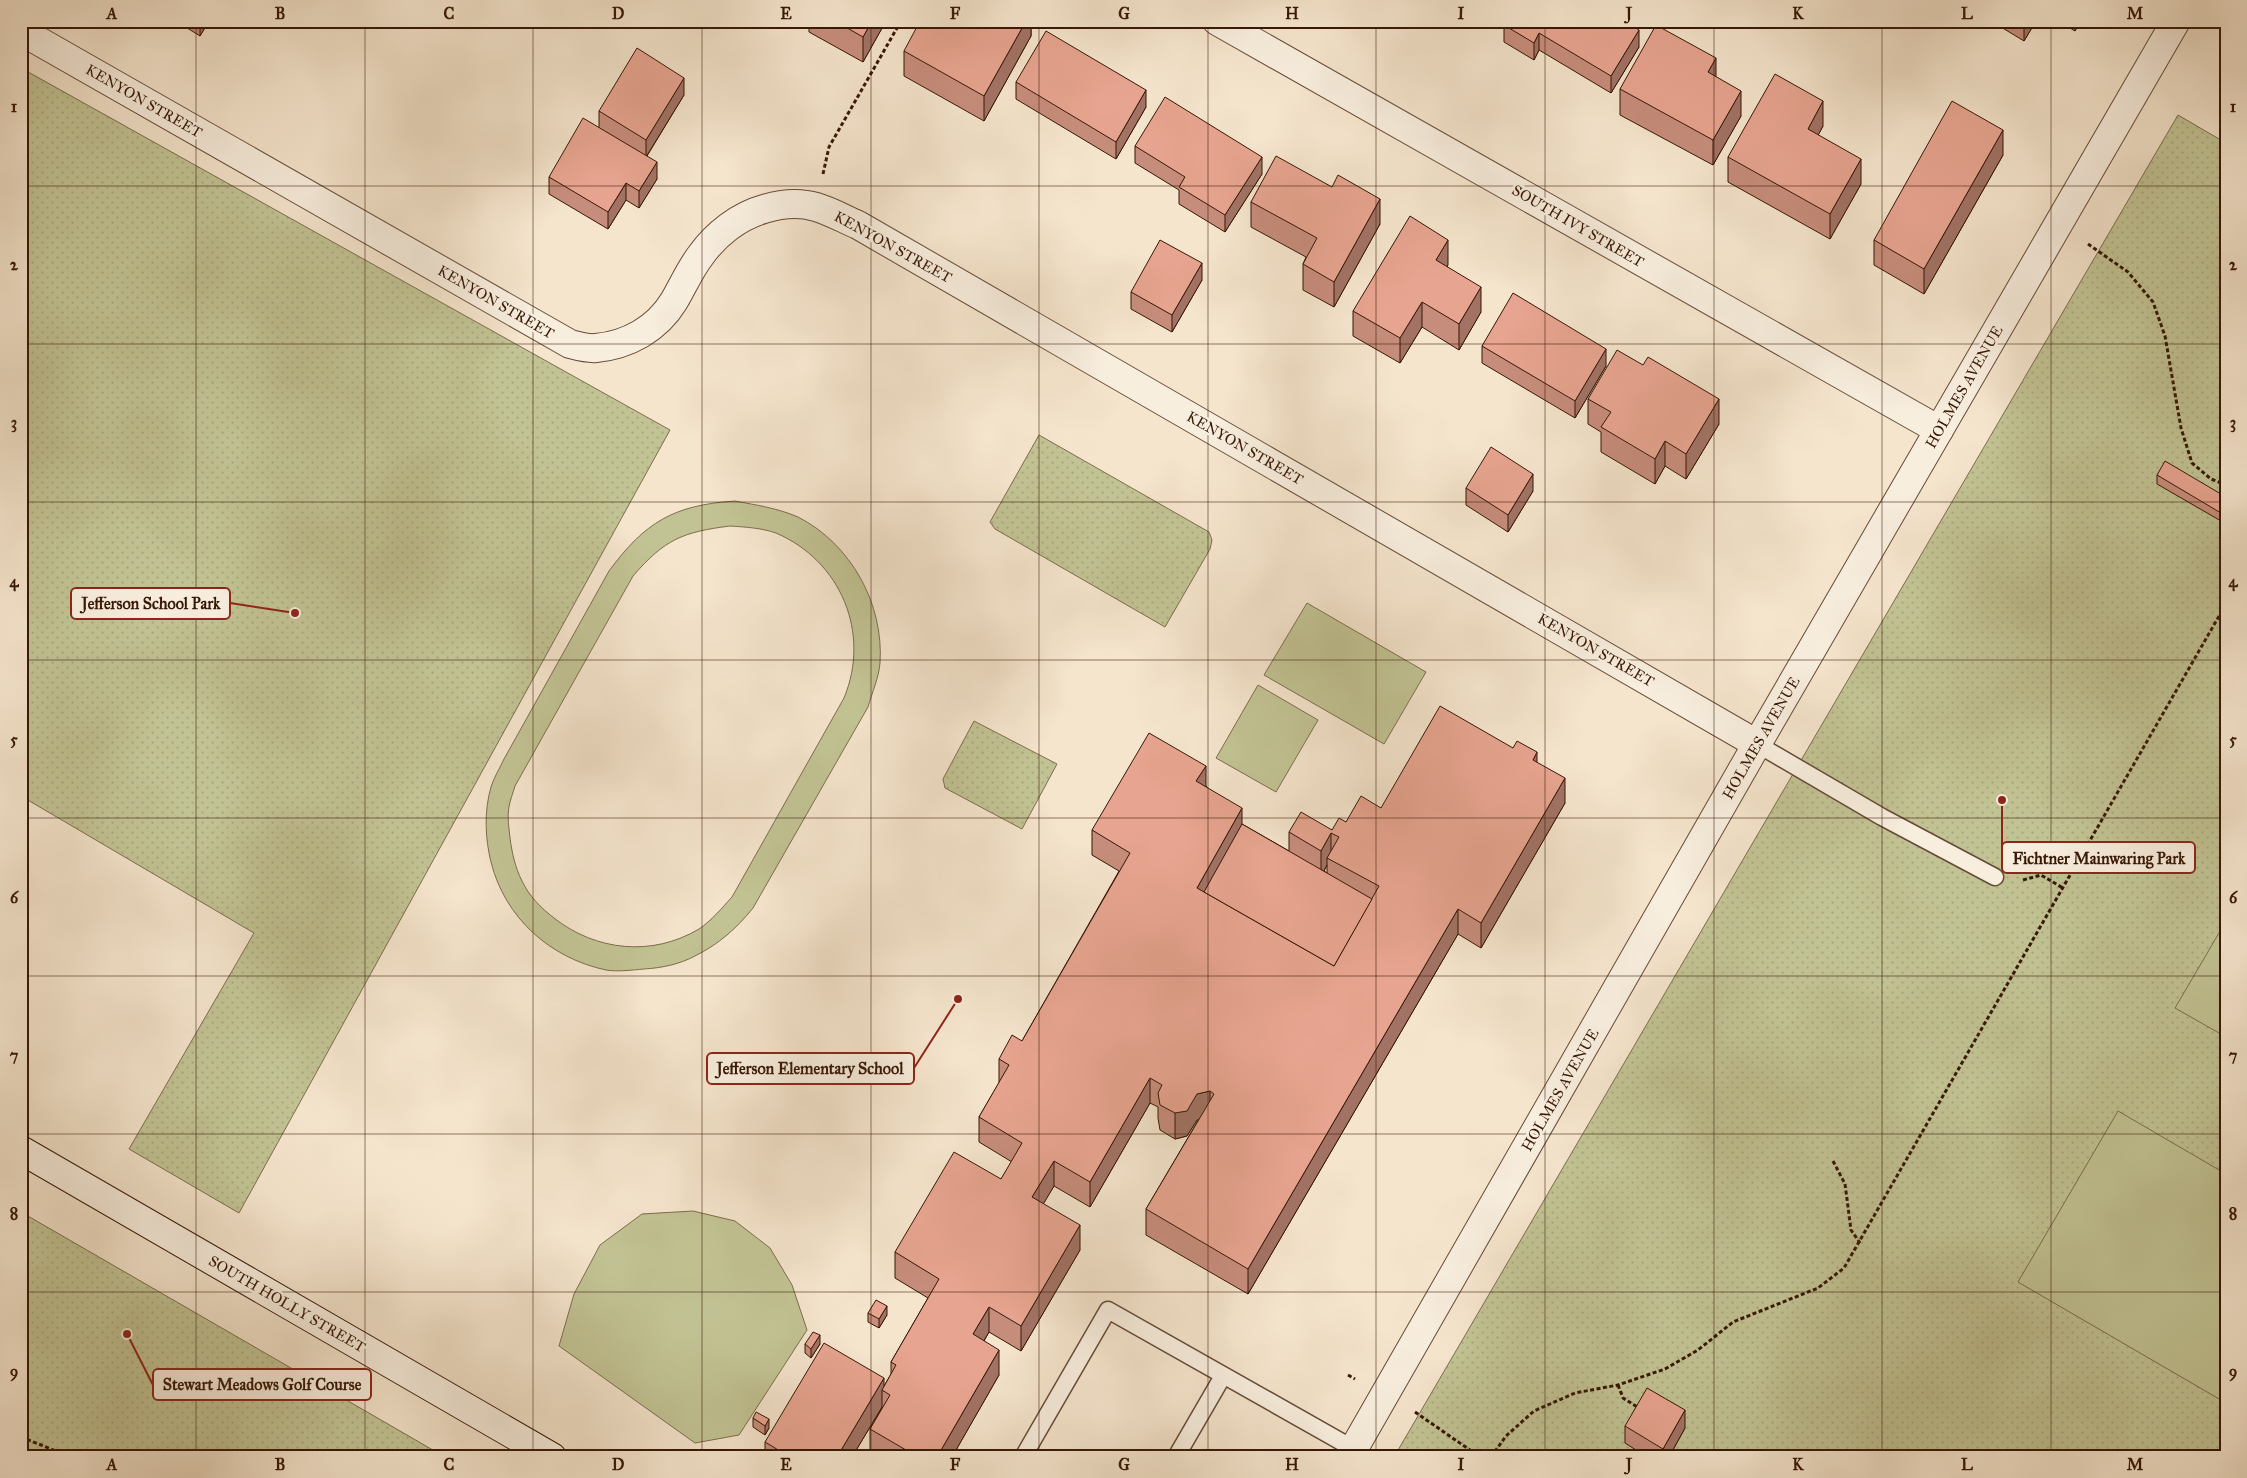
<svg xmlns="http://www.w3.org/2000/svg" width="2247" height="1478" viewBox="0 0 2247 1478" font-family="'IM FELL Great Primer',serif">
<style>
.grass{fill:url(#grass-dots);stroke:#7c6d4c}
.garden{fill:#c2c394;stroke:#7c6d4c;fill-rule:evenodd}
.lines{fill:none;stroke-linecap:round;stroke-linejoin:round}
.lane-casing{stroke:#664a37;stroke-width:19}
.street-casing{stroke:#664a37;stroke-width:30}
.secondary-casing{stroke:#371705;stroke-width:30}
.path{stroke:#371705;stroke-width:3;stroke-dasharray:4 2.5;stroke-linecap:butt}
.lane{stroke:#f8eede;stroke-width:16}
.street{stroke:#f8eede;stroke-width:28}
.secondary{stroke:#f8eede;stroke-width:28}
.wall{fill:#c78d7c;stroke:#371705;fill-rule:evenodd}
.shaded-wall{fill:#a27365;stroke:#371705}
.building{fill:#e7a490;stroke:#371705}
.grid{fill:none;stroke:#371705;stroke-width:1;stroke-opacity:0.55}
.labels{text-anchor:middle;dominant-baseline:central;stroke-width:5;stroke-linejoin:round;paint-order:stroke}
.street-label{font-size:15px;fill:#371705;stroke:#f8eede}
.leader{fill:none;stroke:#8f2418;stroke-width:2}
.callout-dot{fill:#8f2418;stroke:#f8eede;stroke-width:2}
.callout{fill:#f8eede;stroke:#8f2418;stroke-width:2}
.callout-label{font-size:16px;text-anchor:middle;font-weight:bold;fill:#371705}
.neatline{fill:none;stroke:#371705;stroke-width:2}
.grid-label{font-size:16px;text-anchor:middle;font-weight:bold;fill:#371705}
</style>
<defs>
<pattern id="grass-dots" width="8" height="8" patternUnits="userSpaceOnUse" patternTransform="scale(1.25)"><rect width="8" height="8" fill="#c2c394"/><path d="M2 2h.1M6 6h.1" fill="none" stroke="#a7a77e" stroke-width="1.8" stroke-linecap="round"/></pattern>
</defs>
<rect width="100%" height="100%" fill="#f5e5cd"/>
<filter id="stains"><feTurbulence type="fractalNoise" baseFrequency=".004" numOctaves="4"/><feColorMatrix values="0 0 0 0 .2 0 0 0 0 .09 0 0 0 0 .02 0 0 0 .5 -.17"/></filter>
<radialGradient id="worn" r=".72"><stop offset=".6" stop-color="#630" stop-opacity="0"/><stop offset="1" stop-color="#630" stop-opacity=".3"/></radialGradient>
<g class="grass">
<polygon points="21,68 670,430 239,1213 129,1149 254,933 21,796"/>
<polygon points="2178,115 2226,143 2226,1457 1394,1457"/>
<polygon points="1039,435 1209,532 1212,540 1210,549 1165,627 995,529 990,522"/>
<polygon points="974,721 1057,764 1022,829 945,788 943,779"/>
<polygon points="21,1212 445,1457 21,1457"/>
</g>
<g class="garden">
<path d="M735 501C756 505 777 508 798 517 851 544 884 604 880 663 879 677 872 693 868 707L753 908C737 928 719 944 695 956 680 964 662 968 644 969 632 970 618 972 606 970 550 958 505 918 491 862 485 838 484 811 491 787 494 777 500 768 504 759L609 571C645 522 674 505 735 501ZM730 526C745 527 762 528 776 533 841 561 871 633 844 698L732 897C722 908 711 921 699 929 652 957 596 951 554 918 541 908 529 896 522 881 515 867 512 853 510 838 509 828 507 817 509 807 510 800 513 793 515 786L633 576C665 539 683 532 730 526Z"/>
<polygon points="1307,603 1426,672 1384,744 1264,675"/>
<polygon points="1258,685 1318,720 1276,792 1216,758"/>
<polygon points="2226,921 2226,1037 2175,1008"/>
<polygon points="2118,1111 2226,1174 2226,1403 2018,1282"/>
<polygon points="693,1211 735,1221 770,1248 792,1285 807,1330 739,1435 695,1443 559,1346 574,1294 600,1245 642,1214"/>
</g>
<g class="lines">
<g class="lane-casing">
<g id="lane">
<polyline points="1757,744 1882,817 1995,877"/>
<polyline points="1023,1457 1108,1310 1354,1449"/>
<polyline points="1176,1457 1223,1376"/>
</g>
</g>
<g class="street-casing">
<g id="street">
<polyline points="1217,21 1939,430"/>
<path d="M21 31 570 344C578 346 588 349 596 348 628 345 657 329 674 301 683 286 690 269 701 255 716 234 739 216 764 209 780 204 799 202 816 207 830 211 844 219 858 225L1757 744"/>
<polyline points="1349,1457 1757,744 2176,21"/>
</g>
</g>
<g class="secondary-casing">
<polyline id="secondary" points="21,1150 552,1457"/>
</g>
<g class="path">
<polyline points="823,174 829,147 901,21"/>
<polyline points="2088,244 2128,272 2153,302 2165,336 2181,428 2192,463 2211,479 2226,485"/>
<polyline points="2023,880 2041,875 2063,888"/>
<polyline points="1833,1161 1845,1184 1851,1230 1860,1243"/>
<polyline points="1348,1375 1355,1379"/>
<polyline points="1618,1385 1623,1398 1639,1408"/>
<polyline points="1415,1412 1480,1457"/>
<polyline points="21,1437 71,1457"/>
<polyline points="1491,1457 1506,1436 1534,1411 1575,1393 1618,1385 1665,1369 1698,1350 1733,1322 1818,1288 1844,1268 2226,604"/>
</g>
<use href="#lane" class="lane"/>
<use href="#street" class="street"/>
<use href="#secondary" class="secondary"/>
</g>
<g class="wall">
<polygon points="176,21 209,21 200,36"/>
<polygon points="809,21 886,21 863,62 809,32"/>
<polygon points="1031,21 1031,36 984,121 904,76 904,51"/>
<polygon points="1991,21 2036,21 2024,41"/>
<polygon points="2058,21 2080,21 2075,31"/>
<polygon points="1504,25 1639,47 1611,93 1539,50 1534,60 1504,42"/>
<polygon points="1716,77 1741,116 1713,165 1620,115 1620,89"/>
<polygon points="1016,82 1146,107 1116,159 1016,99"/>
<polygon points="684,95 647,156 657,179 639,208 626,200 608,229 549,194 549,177 599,128 599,111"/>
<polygon points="1823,126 1818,135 1861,184 1830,239 1728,182 1728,157"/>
<polygon points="1135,146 1262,174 1225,232 1179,204 1179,190 1135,163"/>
<polygon points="2003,155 1924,294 1874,265 1874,240"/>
<polygon points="1332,187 1380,224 1334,307 1303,290 1303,264 1306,257 1251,227 1251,202"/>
<polygon points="1448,265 1447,266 1481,312 1459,350 1422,327 1400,363 1353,336 1353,311"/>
<polygon points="1202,280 1172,332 1131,309 1131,292"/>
<polygon points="1482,346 1606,366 1575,418 1482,363"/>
<polygon points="1588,399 1719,424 1686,479 1665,466 1655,484 1601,452 1601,432 1588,424"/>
<polygon points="2157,475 2226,497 2226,513 2221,521 2157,484"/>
<polygon points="1466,488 1533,491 1508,532 1466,505"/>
<path d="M1513 748 1537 762 1565 803 1481 948 1458 934 1248 1294 1146 1235V1209L1199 1119 1197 1120 1187 1136 1175 1139 1160 1130 1158 1118V1107L1150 1103 1090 1207 1054 1186 1043 1204 1080 1250 1021 1351 989 1332 984 1341 999 1375 952 1457H875L870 1454V1429L882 1409V1407L852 1457H765V1442L884 1386 891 1374V1362L928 1298 895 1278V1252L1001 1179 1012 1162 979 1142V1117L999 1083V1059L1022 1041 1119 871 1092 855V830L1206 786 1242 824 1289 851V832L1332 830 1346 822 1381 808ZM1327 865V873L1324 871Z"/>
<polygon points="868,1313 887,1315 879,1328 868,1322"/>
<polygon points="805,1344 820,1344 811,1358 805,1353"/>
<polygon points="753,1418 769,1428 765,1435 753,1427"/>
<polygon points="1625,1426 1685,1428 1669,1457 1647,1457 1625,1443"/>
</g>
<g class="shaded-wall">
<polygon points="200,21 209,21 200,36"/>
<polygon points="872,21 886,21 863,62 863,37"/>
<polygon points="1026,21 1031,21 1031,36 984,121 984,96"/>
<polygon points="2024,21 2036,21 2024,41"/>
<polygon points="2075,21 2080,21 2075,31"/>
<polygon points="1639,30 1639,47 1611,93 1611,76"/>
<polygon points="1539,33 1539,50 1534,60 1534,43"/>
<polygon points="1716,58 1716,83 1708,72"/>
<polygon points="684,78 684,95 646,157 646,140"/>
<polygon points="1146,90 1146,107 1116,159 1116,142"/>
<polygon points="1741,91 1741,116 1713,165 1713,140"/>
<polygon points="1823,101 1823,126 1808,154 1808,129"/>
<polygon points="2003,130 2003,155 1924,294 1924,269"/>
<polygon points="1262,157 1262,174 1225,232 1225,215"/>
<polygon points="1861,159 1861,184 1830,239 1830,214"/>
<polygon points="657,162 657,179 639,208 639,191"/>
<polygon points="626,183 626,200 608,229 608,212"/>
<polygon points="1380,199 1380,224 1334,307 1334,282"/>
<polygon points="1448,240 1448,265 1436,285 1436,260"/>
<polygon points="1202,263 1202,280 1172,332 1172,315"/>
<polygon points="1481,287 1481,312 1459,350 1459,324"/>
<polygon points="1422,302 1422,327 1400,363 1400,338"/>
<polygon points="1606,349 1606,366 1575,418 1575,401"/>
<polygon points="1719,399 1719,424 1686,479 1686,454"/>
<polygon points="1665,441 1665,466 1655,484 1655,459"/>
<polygon points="1533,474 1533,491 1508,532 1508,515"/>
<polygon points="2226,504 2226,513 2221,521 2221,513"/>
<polygon points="1537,752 1537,778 1533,760"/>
<polygon points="1206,766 1206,791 1196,781"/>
<polygon points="1565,778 1565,803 1481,948 1481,923"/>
<polygon points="1242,808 1242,833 1200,906 1197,888"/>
<polygon points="1331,833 1331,858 1327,858 1327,865 1321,876 1321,851"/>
<polygon points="1458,909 1458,934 1248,1294 1248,1269"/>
<polygon points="1150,1078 1150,1103 1090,1207 1090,1182"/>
<polygon points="1210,1091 1210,1116 1197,1120 1187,1136 1175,1139 1175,1113 1197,1094"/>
<polygon points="1054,1161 1054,1186 1032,1223 1032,1197"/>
<polygon points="1080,1225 1080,1250 1021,1351 1021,1326"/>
<polygon points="887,1306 887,1315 879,1328 879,1319"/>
<polygon points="989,1307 989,1332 973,1359 973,1334"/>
<polygon points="820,1335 820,1344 811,1358 811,1349"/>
<polygon points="999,1350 999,1375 952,1457 937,1457"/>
<polygon points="884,1378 884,1391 882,1390 882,1407 852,1457 837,1457"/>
<polygon points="1685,1410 1685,1428 1669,1457 1663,1457 1663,1449"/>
<polygon points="769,1419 769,1428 765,1435 765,1426"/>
</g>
<g class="building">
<polygon points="835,21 872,21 863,37"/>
<polygon points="920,21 1026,21 984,96 904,51"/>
<polygon points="1506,21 1625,21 1639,30 1611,76 1539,33 1534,43 1504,25"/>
<polygon points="1656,25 1716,58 1708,72 1741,91 1713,140 1620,89"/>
<polygon points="1046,31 1146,90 1116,142 1016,82"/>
<polygon points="637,48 684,78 646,140 599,111"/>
<polygon points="1775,74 1823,101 1808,129 1861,159 1830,214 1728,157"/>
<polygon points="1165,97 1262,157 1225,215 1179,187 1185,177 1135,146"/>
<polygon points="1952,101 2003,130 1924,269 1874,240"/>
<polygon points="583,118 657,162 639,191 626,183 608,212 549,177"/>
<polygon points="1276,156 1332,187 1338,175 1380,199 1334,282 1303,264 1317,238 1251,202"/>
<polygon points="1410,216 1448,240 1436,260 1481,287 1459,324 1422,302 1400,338 1353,311"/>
<polygon points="1160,240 1202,263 1172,315 1131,292"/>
<polygon points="1513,293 1606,349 1575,401 1482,346"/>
<polygon points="1617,350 1643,365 1648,357 1719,399 1686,454 1665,441 1655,459 1601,427 1611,412 1588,399"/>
<polygon points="1491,447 1533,474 1508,515 1466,488"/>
<polygon points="2165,461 2226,497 2226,504 2221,513 2157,475"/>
<polygon points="1440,706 1513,748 1517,741 1537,752 1533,760 1565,778 1481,923 1458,909 1248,1269 1146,1209 1214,1094 1210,1091 1197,1094 1187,1111 1175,1113 1160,1105 1158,1093 1162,1085 1150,1078 1090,1182 1054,1161 1032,1197 1080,1225 1021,1326 989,1307 973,1334 999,1350 937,1457 918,1457 870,1429 890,1395 882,1390 896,1365 891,1362 939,1279 895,1252 954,1152 1001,1179 1022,1143 979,1117 1009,1065 999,1059 1012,1035 1022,1041 1130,853 1092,830 1149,733 1206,766 1196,781 1242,808 1197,888 1334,966 1379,886 1327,858 1339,837 1331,833 1321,851 1289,832 1301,812 1332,830 1339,818 1346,822 1361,796 1381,808"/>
<polygon points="1242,824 1372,899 1334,966 1204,892"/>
<polygon points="876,1300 887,1306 879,1319 868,1313"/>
<polygon points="813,1332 820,1335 811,1349 805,1344"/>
<polygon points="824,1343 884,1378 837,1457 790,1457 765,1442"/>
<polygon points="1647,1388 1685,1410 1663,1449 1625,1426"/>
<polygon points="756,1412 769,1419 765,1426 753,1418"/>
</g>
<path class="grid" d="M196 21V1457M365 21V1457M533 21V1457M702 21V1457M871 21V1457M1039 21V1457M1208 21V1457M1376 21V1457M1545 21V1457M1714 21V1457M1882 21V1457M2051 21V1457M21 186H2226M21 344H2226M21 502H2226M21 660H2226M21 818H2226M21 976H2226M21 1134H2226M21 1292H2226"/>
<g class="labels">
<g class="street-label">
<text transform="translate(144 101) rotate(30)">KENYON STREET</text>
<text transform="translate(1578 226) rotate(30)">SOUTH IVY STREET</text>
<text transform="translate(893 247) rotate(29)">KENYON STREET</text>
<text transform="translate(496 302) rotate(30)">KENYON STREET</text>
<text transform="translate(1964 387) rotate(-60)">HOLMES AVENUE</text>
<text transform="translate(1245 448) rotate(30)">KENYON STREET</text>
<text transform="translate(1596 650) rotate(30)">KENYON STREET</text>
<text transform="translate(1761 738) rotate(-60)">HOLMES AVENUE</text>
<text transform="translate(1560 1090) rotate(-60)">HOLMES AVENUE</text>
<text transform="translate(287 1304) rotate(30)">SOUTH HOLLY STREET</text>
</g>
</g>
<path class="leader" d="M295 613L230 603M2002 800L2002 858M958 999L914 1068M127 1334L153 1385"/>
<g class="callout-dot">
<circle cx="295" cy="613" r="5"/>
<circle cx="2002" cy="800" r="5"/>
<circle cx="958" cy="999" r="5"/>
<circle cx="127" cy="1334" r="5"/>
</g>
<g class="callout">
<rect x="71" y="588" width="159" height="31" rx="5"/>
<rect x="2002" y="842" width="193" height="31" rx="5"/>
<rect x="707" y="1053" width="207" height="31" rx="5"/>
<rect x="153" y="1369" width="218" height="31" rx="5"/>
</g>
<g class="callout-label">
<text x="151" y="609">Jefferson School Park</text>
<text x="2099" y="864">Fichtner Mainwaring Park</text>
<text x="810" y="1074">Jefferson Elementary School</text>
<text x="262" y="1390">Stewart Meadows Golf Course</text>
</g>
<rect width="2247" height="1478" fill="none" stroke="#f5e5cd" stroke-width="55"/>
<rect x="28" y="28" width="2192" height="1422" class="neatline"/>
<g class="grid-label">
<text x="112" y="19">A</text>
<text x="280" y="19">B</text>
<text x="449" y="19">C</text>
<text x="618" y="19">D</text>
<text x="786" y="19">E</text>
<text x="955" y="19">F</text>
<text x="1124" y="19">G</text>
<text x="1292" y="19">H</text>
<text x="1461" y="19">I</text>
<text x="1629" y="19">J</text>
<text x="1798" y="19">K</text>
<text x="1967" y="19">L</text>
<text x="2135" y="19">M</text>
<text x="14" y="112">1</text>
<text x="2233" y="112">1</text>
<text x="14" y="270">2</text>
<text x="2233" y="270">2</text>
<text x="14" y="428">3</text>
<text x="2233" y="428">3</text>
<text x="14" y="587">4</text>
<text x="2233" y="587">4</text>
<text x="14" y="745">5</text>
<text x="2233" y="745">5</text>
<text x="14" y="903">6</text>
<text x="2233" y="903">6</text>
<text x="14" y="1061">7</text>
<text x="2233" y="1061">7</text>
<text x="14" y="1219">8</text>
<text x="2233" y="1219">8</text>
<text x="14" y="1377">9</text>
<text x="2233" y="1377">9</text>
<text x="112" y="1470">A</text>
<text x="280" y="1470">B</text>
<text x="449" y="1470">C</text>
<text x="618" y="1470">D</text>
<text x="786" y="1470">E</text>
<text x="955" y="1470">F</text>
<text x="1124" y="1470">G</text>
<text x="1292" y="1470">H</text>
<text x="1461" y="1470">I</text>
<text x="1629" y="1470">J</text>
<text x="1798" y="1470">K</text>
<text x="1967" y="1470">L</text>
<text x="2135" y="1470">M</text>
</g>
<rect width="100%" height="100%" filter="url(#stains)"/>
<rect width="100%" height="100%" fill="url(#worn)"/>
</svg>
